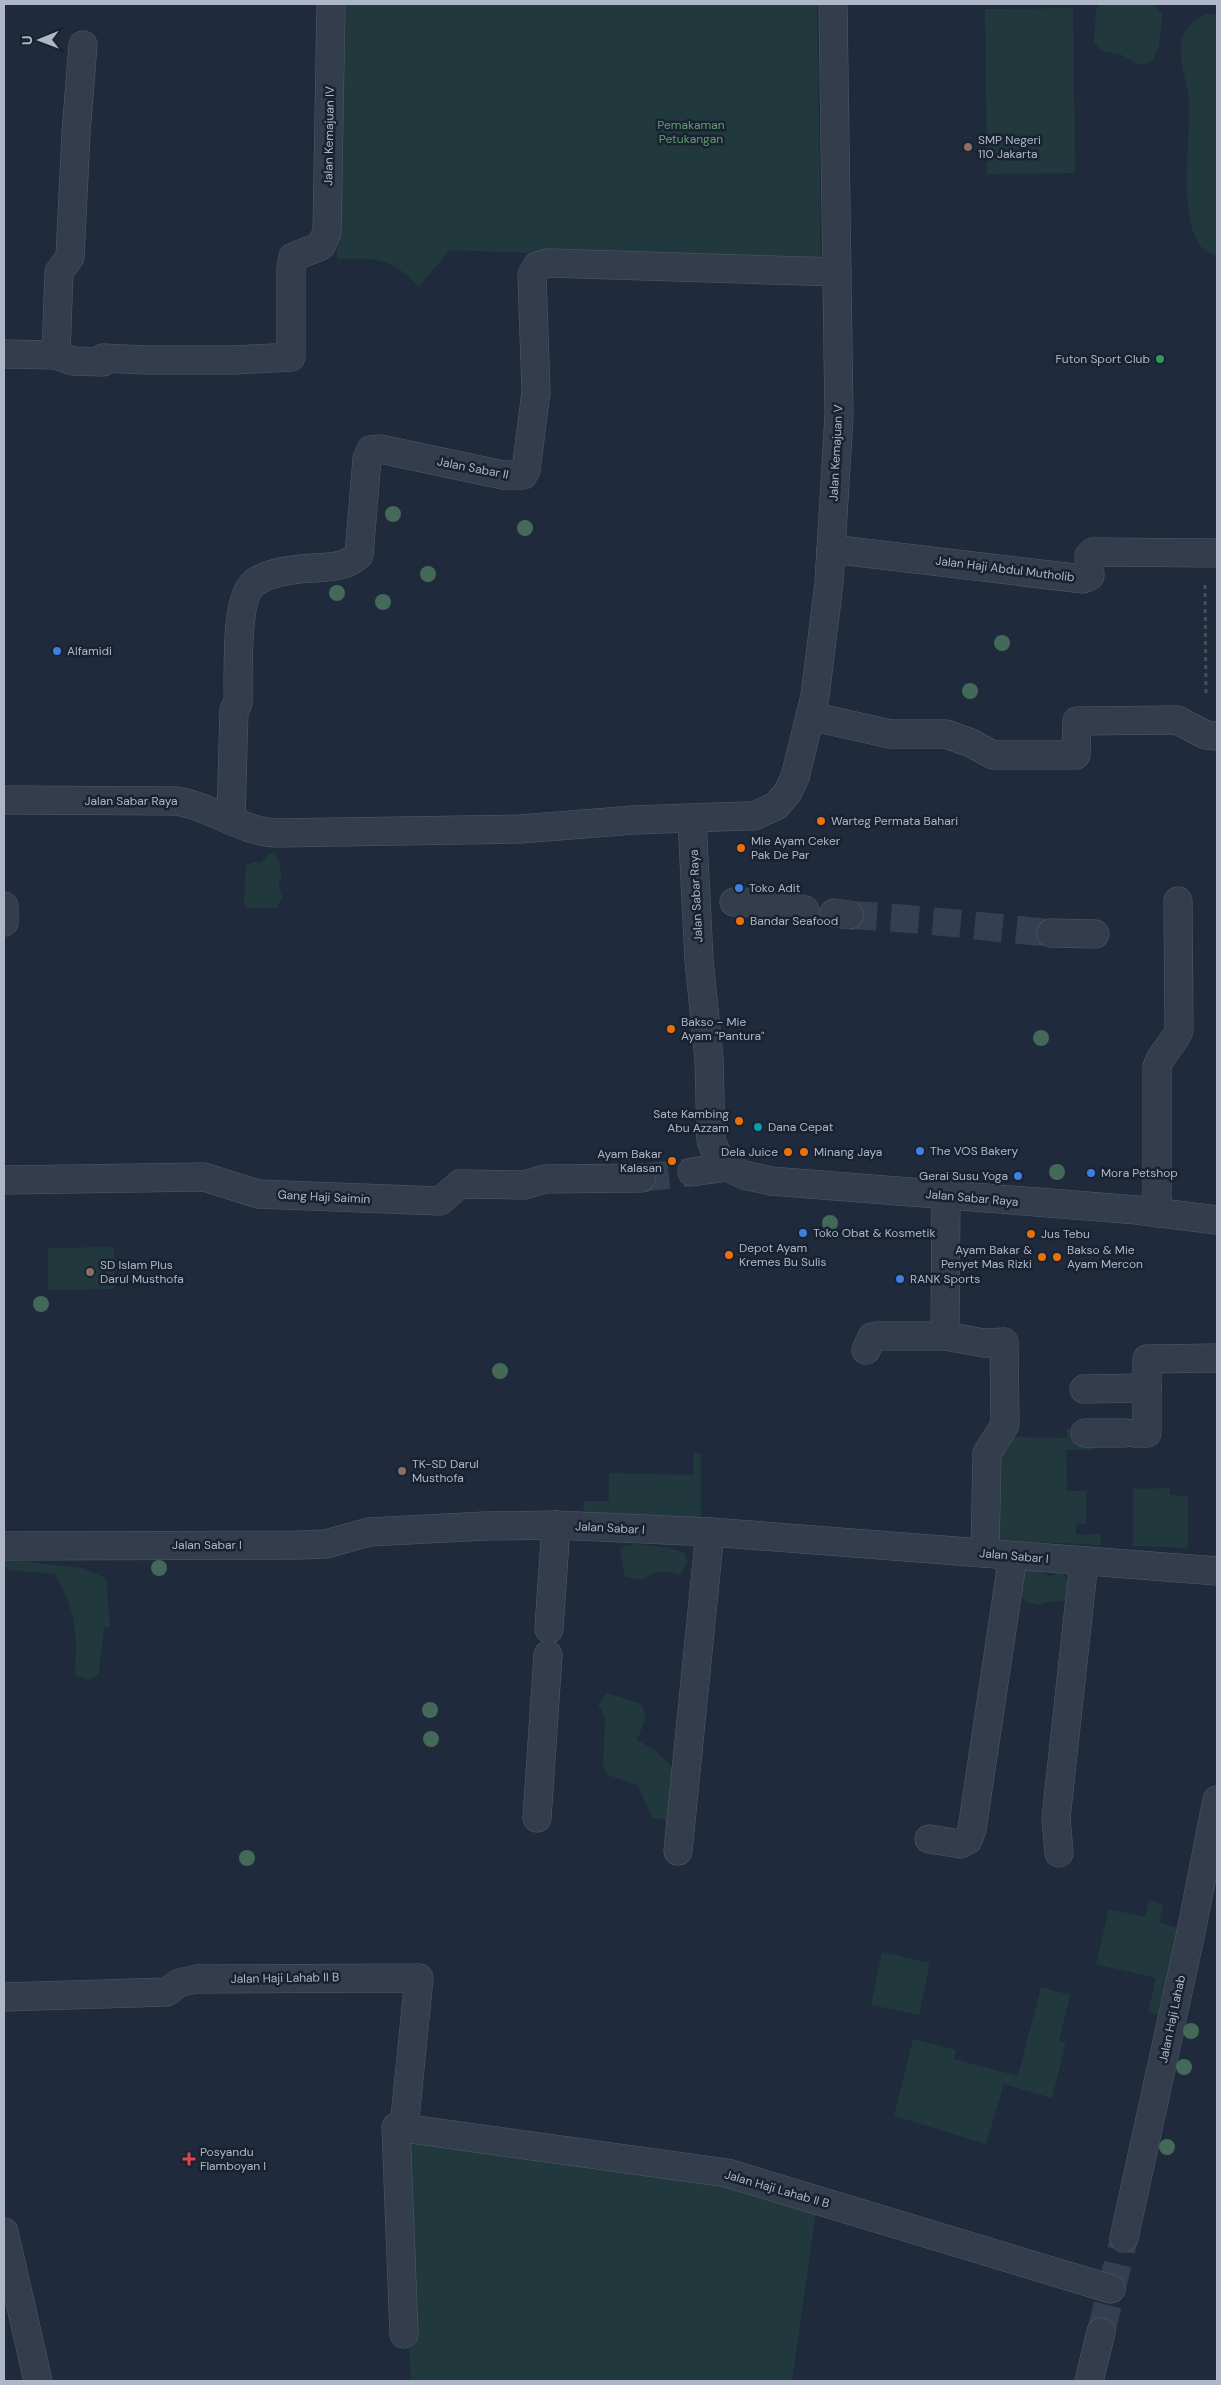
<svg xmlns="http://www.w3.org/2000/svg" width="1221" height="2385" viewBox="0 0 1221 2385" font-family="'DM Sans',sans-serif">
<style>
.green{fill:#21393d}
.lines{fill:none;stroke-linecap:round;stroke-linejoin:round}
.street-tunnel{stroke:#344051;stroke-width:28;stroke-dasharray:28 14;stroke-linecap:butt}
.street-casing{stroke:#515a6a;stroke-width:29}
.path{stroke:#3c5557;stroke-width:3;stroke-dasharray:4 4;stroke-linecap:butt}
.street{stroke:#333d4c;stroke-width:28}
.tree{fill:#446959}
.education-dot{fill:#8d6e63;stroke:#182230;stroke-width:2}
.leisure-dot{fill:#2e9e5b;stroke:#182230;stroke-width:2}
.shop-dot{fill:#3f7fe0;stroke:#182230;stroke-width:2}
.food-dot{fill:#e8710a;stroke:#182230;stroke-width:2}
.culture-dot{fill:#0f9aa8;stroke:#182230;stroke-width:2}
.health-dot{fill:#e0444e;stroke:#182230;stroke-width:2}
.labels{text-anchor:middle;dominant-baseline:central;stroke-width:5;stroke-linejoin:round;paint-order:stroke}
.park-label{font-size:12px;fill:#629c70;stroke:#182230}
.street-label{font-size:12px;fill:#aeb7c8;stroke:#182230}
.poi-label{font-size:12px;fill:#aeb7c8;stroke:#182230;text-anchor:start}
</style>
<rect width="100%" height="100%" fill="#1f2b3c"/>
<g class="green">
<path d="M342 4H817L821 264 450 250 419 286C389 257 378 258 337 259Z"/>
<polygon points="1100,4 1154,4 1162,15 1159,45 1152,61 1145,64 1137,64 1122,55 1101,51 1094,41 1096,11"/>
<polygon points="1073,8 1075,173 987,174 985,9"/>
<path d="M1207 14 1217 15V256C1171 247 1192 135 1189 101 1187 82 1179 63 1181 44 1183 27 1193 21 1207 14Z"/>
<polygon points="275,852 280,864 281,879 278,883 282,898 277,908 247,908 244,904 246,865 254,862 261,863 268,854"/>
<polygon points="114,1247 115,1289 48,1290 48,1248"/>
<polygon points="1083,1428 1094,1436 1094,1450 1066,1450 1067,1491 1086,1491 1086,1524 1076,1524 1076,1535 1100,1534 1101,1545 993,1540 994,1446 1010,1437 1067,1438 1067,1429"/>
<polygon points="694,1453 701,1453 701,1518 584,1513 584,1501 609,1501 609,1473 693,1475"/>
<polygon points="1170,1488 1170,1495 1188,1496 1188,1548 1133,1546 1133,1489"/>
<path d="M636 1544 668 1548 685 1553 687 1562 680 1575C666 1570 654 1569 643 1580L625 1577 620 1549 625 1546Z"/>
<path d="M13 1560 81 1568 106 1578 110 1627H104L99 1673 90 1680 75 1675C77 1634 77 1611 55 1574L7 1570 4 1562Z"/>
<path d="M1033 1569 1050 1576 1059 1573 1064 1575 1074 1598C1061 1603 1049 1600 1039 1605L1026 1602 1015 1588 1023 1570Z"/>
<polygon points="607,1693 641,1704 646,1717 637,1740 656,1751 674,1769 672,1803 667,1820 652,1818 638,1785 608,1775 603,1766 605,1717 598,1704"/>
<polygon points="1149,1900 1163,1904 1159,1923 1184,1929 1165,2016 1148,2012 1156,1978 1096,1964 1109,1909 1145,1917"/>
<polygon points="882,1952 930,1963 919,2015 871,2005"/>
<polygon points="1041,1987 1070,1995 1059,2041 1066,2043 1052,2098 1004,2084 986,2144 894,2116 913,2039 956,2050 954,2059 1018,2076"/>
<polygon points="398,2131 690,2171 817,2204 792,2381 411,2381"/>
</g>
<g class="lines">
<g class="street-tunnel">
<path d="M849 915C917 918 984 927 1051 933"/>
<polyline points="641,1178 692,1172"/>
<polyline points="1101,2332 1124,2238"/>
</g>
<g class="street-casing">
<g id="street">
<polyline points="4,354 56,355 73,361 103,362 103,358 145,360 234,360 291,357 291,268 293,257 321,246 327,232 331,4"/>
<polyline points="56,355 59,272 70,257 76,133 83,45"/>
<polyline points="831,549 1083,579 1090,576 1089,556 1093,552 1217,553"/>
<polyline points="810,716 890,734 946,734 971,743 993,755 1076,755 1077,721 1177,720 1206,735 1217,736"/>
<path d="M4 800 176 801C211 806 241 832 277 833L520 829 634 820 746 816H754L776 806 788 792 795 777 815 696 829 583 839 416 833 4"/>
<polyline points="692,819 699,960 709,1059 711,1140 719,1160 727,1167 744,1175 771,1181 1137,1210 1217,1220"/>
<path d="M231 820 234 710 238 703C239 677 234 599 254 583 269 572 294 569 313 568 330 567 346 567 359 555L367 459 371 450 380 449 503 475H523L526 470 536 392 532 275 537 266 548 263 837 272"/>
<polyline points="734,902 770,903 805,910"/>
<polyline points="4,906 4,922"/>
<polyline points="834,913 849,915"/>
<polyline points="1051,933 1095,934"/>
<polyline points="692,1172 727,1167"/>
<polyline points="4,1180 204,1177 258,1194 440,1201 460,1184 524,1185 545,1179 641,1178"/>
<path d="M1157 1213V1067C1161 1052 1174 1045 1179 1030L1178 901"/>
<polyline points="945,1336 946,1196"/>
<polyline points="866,1350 872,1337 877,1336 945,1336 984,1343 1004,1342 1005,1425 987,1453 985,1553"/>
<polyline points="1084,1389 1147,1388"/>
<polyline points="1085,1433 1124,1433"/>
<polyline points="1134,1433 1147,1433 1147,1359 1217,1358"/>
<polyline points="4,1546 300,1545 326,1544 369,1532 485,1526 556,1525 710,1532 1217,1571"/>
<polyline points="549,1629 556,1525"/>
<polyline points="537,1818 548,1655"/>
<polyline points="929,1839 961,1844 968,1840 972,1829 1013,1556"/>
<polyline points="678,1851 710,1532"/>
<polyline points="1059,1853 1056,1818 1084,1561"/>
<polyline points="4,1997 167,1992 179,1983 196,1979 419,1978 404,2128"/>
<polyline points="4,2232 38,2381"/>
<polyline points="1124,2238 1190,1937 1217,1800"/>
<polyline points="404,2334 396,2127 727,2173 1111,2289"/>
<polyline points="1089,2381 1101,2332"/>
</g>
</g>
<polyline class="path" points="1205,585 1206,697"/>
<use href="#street" class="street"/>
</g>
<g class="tree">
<circle cx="393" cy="514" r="8"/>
<circle cx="525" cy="528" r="8"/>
<circle cx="428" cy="574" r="8"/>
<circle cx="337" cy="593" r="8"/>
<circle cx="383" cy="602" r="8"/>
<circle cx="1002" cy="643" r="8"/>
<circle cx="970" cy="691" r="8"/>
<circle cx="1041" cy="1038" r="8"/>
<circle cx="1057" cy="1172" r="8"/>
<circle cx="830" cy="1223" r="8"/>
<circle cx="41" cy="1304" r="8"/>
<circle cx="500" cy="1371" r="8"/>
<circle cx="159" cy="1568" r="8"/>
<circle cx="430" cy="1710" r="8"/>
<circle cx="431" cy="1739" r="8"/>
<circle cx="247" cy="1858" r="8"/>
<circle cx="1191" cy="2031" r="8"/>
<circle cx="1184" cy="2067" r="8"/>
<circle cx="1167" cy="2147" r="8"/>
</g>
<g class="education-dot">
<circle cx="968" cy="147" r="5"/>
<circle cx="90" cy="1272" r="5"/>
<circle cx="402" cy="1471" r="5"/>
</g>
<circle class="leisure-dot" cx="1160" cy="359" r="5"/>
<g class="shop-dot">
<circle cx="57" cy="651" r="5"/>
<circle cx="739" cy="888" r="5"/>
<circle cx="920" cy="1151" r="5"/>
<circle cx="1091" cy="1173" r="5"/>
<circle cx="1018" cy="1176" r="5"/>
<circle cx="803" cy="1233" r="5"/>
<circle cx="900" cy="1279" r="5"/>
</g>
<g class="food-dot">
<circle cx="821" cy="821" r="5"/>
<circle cx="741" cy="848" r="5"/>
<circle cx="740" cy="921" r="5"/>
<circle cx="671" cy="1029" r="5"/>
<circle cx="739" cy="1121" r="5"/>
<circle cx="788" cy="1152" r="5"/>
<circle cx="804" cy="1152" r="5"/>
<circle cx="672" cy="1161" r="5"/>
<circle cx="1031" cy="1234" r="5"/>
<circle cx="729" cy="1255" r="5"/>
<circle cx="1042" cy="1257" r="5"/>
<circle cx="1057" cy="1257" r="5"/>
</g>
<circle class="culture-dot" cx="758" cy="1127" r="5"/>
<path class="health-dot" d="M186.5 2151.5h5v5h5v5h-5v5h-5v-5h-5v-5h5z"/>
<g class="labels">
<g class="park-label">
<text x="691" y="125">Pemakaman<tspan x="691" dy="14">Petukangan</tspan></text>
</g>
<g class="street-label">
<text transform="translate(329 136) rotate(-89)">Jalan Kemajuan IV</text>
<text transform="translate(836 453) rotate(-87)">Jalan Kemajuan V</text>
<text transform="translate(473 468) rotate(11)">Jalan Sabar II</text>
<text transform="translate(1005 569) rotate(7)">Jalan Haji Abdul Mutholib</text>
<text x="131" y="801">Jalan Sabar Raya</text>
<text transform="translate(696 896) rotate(-93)">Jalan Sabar Raya</text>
<text transform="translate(324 1197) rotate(3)">Gang Haji Saimin</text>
<text transform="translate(972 1198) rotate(5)">Jalan Sabar Raya</text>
<text transform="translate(610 1528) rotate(3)">Jalan Sabar I</text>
<text x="207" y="1545">Jalan Sabar I</text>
<text transform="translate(1014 1556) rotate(5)">Jalan Sabar I</text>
<text transform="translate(285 1978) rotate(-1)">Jalan Haji Lahab II B</text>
<text transform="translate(1172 2019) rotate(-78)">Jalan Haji Lahab</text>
<text transform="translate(777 2189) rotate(16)">Jalan Haji Lahab II B</text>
</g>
<g class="poi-label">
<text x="978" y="140">SMP Negeri<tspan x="978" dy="14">110 Jakarta</tspan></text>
<text x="1150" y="359" text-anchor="end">Futon Sport Club</text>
<text x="67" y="651">Alfamidi</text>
<text x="831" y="821">Warteg Permata Bahari</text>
<text x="751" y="841">Mie Ayam Ceker<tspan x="751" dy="14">Pak De Par</tspan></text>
<text x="749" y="888">Toko Adit</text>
<text x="750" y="921">Bandar Seafood</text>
<text x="681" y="1022">Bakso - Mie<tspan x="681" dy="14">Ayam "Pantura"</tspan></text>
<text x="729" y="1114" text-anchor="end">Sate Kambing<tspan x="729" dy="14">Abu Azzam</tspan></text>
<text x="768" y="1127">Dana Cepat</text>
<text x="930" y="1151">The VOS Bakery</text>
<text x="778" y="1152" text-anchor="end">Dela Juice</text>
<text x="814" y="1152">Minang Jaya</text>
<text x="662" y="1154" text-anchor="end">Ayam Bakar<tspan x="662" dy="14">Kalasan</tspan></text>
<text x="1101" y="1173">Mora Petshop</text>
<text x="1008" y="1176" text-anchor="end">Gerai Susu Yoga</text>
<text x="813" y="1233">Toko Obat &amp; Kosmetik</text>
<text x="1041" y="1234">Jus Tebu</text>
<text x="739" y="1248">Depot Ayam<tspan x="739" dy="14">Kremes Bu Sulis</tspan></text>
<text x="1032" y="1250" text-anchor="end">Ayam Bakar &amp;<tspan x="1032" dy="14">Penyet Mas Rizki</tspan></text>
<text x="1067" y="1250">Bakso &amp; Mie<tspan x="1067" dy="14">Ayam Mercon</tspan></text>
<text x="100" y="1265">SD Islam Plus<tspan x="100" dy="14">Darul Musthofa</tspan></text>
<text x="910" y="1279">RANK Sports</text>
<text x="412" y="1464">TK-SD Darul<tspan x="412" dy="14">Musthofa</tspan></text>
<text x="200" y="2152">Posyandu<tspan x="200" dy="14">Flamboyan I</tspan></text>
</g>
</g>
<rect width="1221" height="2385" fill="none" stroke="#aeb7c8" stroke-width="10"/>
<g transform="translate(40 40) rotate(269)" stroke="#182230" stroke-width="4" paint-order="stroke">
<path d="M0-4L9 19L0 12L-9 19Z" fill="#aeb7c8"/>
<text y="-8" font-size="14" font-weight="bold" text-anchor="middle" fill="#aeb7c8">U</text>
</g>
</svg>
